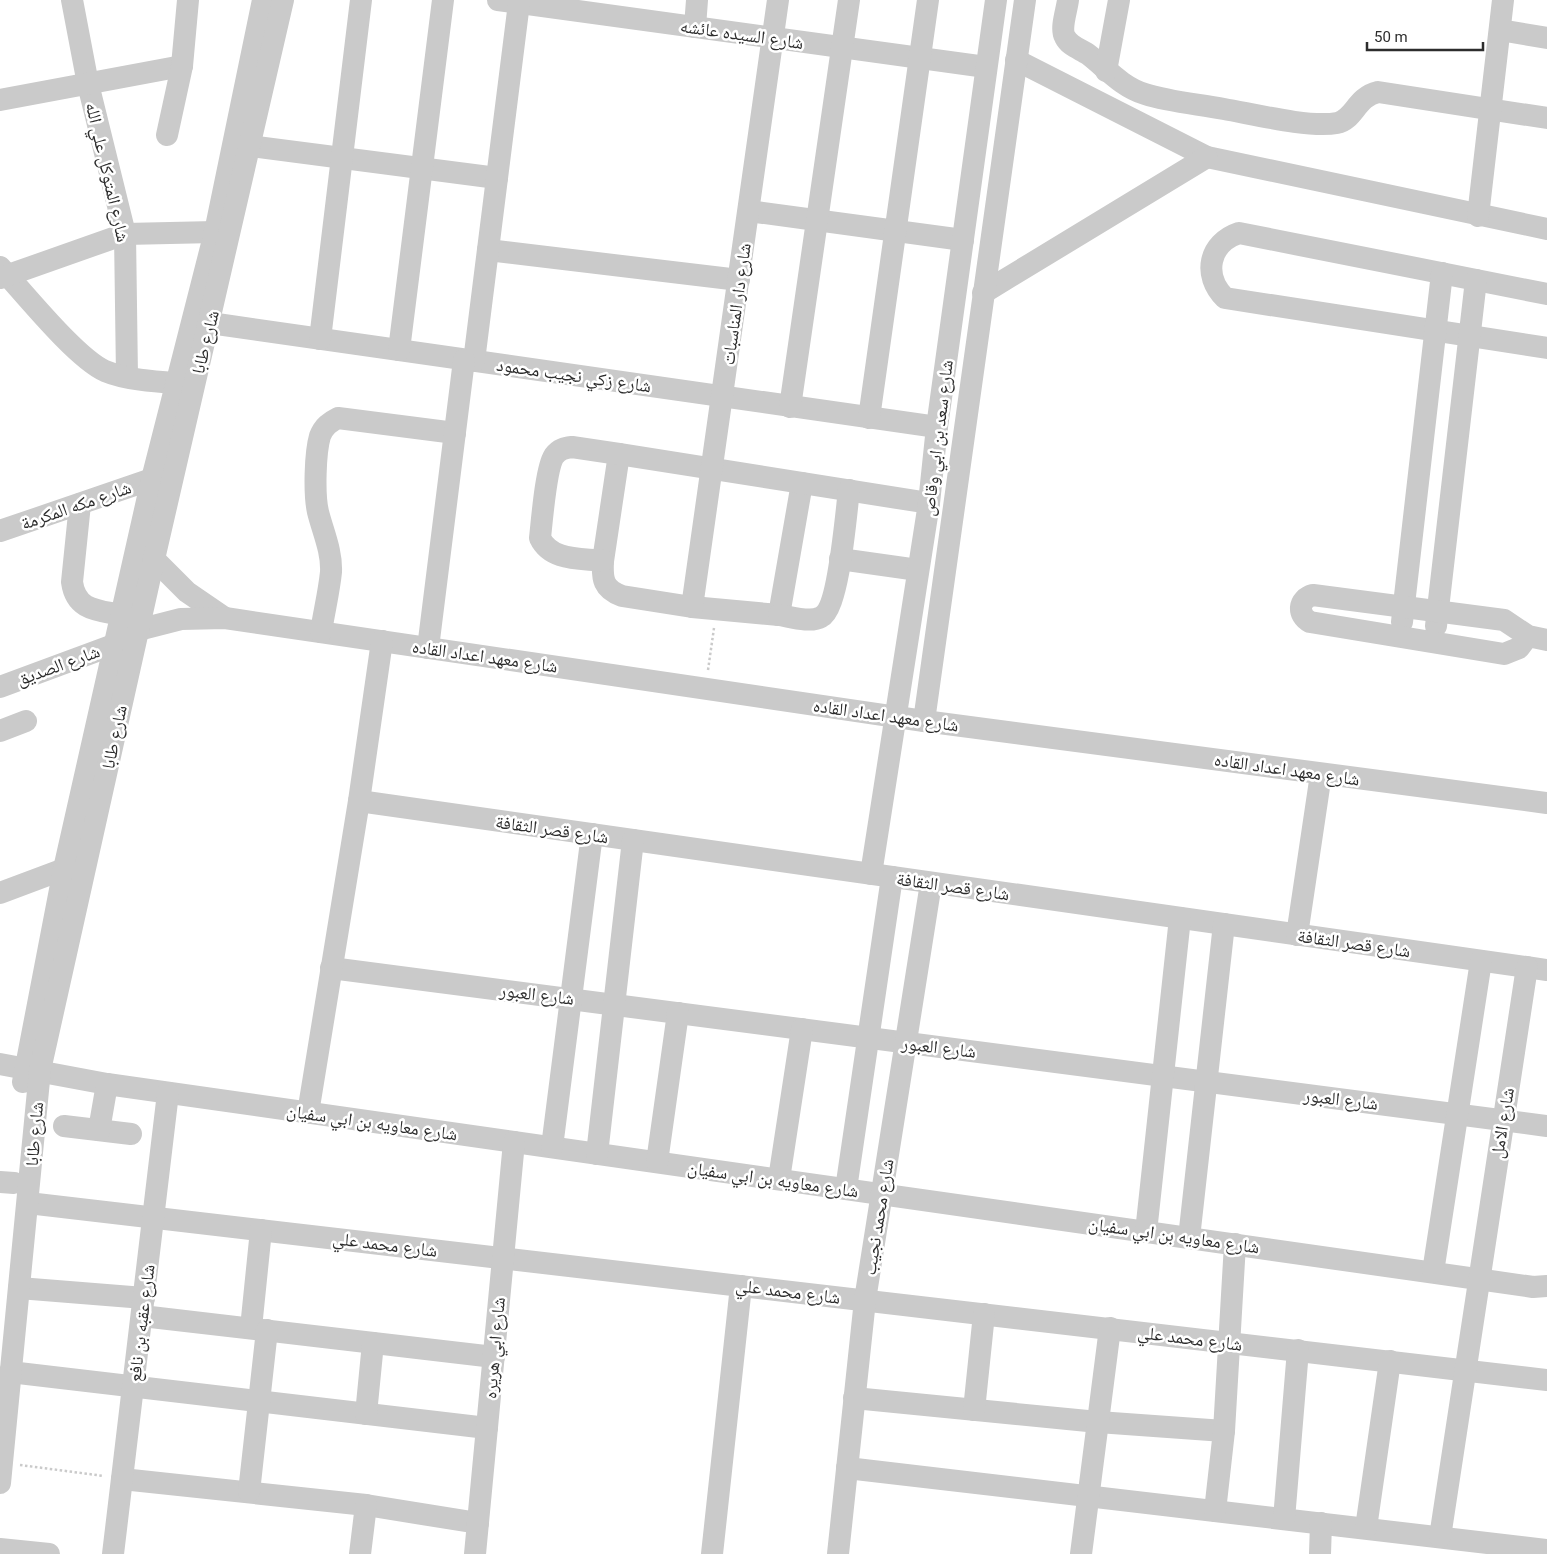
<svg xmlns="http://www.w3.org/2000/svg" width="1547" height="1554" viewBox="0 0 1547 1554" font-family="Roboto,'Noto Naskh Arabic',sans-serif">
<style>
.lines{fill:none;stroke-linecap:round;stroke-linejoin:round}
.path{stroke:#cacaca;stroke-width:2.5;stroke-dasharray:2.5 2.5;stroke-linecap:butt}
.minor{stroke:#cacaca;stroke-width:22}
.labels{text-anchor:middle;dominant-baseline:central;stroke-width:5;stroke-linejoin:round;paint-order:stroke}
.street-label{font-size:18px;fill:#2d2d2d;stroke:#fff}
</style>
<rect width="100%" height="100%" fill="#fff"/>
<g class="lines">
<g class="path">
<polyline points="708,670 714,628"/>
<polyline points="20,1465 104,1476"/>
</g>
<g class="minor">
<polyline points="72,0 88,84 125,234 127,376"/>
<polyline points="498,0 986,67"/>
<path d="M1068 0C1067 10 1060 28 1065 37 1070 47 1081 49 1089 55 1107 69 1122 87 1145 94 1170 102 1198 104 1224 109 1253 114 1309 128 1337 123 1354 120 1356 97 1378 92L1547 118"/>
<polyline points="695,27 697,0"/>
<polyline points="1500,30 1547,38"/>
<polyline points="1016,60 1207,157 1547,229"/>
<polyline points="1106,71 1119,0"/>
<polyline points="0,100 182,66"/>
<polyline points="167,135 182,66 188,0"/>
<polyline points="250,146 497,178"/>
<polyline points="749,211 963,240"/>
<polyline points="1478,216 1503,0"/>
<polyline points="488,250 739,280"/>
<path d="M0 267C24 293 76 358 105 371 129 381 163 382 188 384"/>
<polyline points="0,278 125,234 215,232"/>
<polyline points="983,293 1207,157"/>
<path d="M1547 294 1239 233C1209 243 1202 275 1225 298L1547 348"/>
<polyline points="210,323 937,427"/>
<polyline points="320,339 361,0"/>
<polyline points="399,350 443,0"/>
<polyline points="474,361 519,3"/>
<polyline points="790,407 849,0"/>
<polyline points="869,418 928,0"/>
<path d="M619 454 603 561C602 579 603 589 622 596L692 607 779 615 802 483"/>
<path d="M80 504 72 582C76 611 98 610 122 615"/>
<polyline points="0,531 152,479"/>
<polyline points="154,559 187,592 225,618"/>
<polyline points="840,559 918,570"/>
<path d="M603 561C580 558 551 561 540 538 542 520 546 468 554 456 559 449 565 448 572 447L619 454 929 503"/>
<polyline points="692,607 778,0"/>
<path d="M779 615C791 617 811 623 821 617 839 608 846 513 849 490"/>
<polyline points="1402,622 1442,273"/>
<polyline points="1436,626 1476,280"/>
<polyline points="138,630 181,619 225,618 924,721 1547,803"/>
<path d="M321 632C324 612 329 592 331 572 332 551 323 532 318 512 314 495 315 453 320 436 324 426 330 422 338 418L455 433"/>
<path d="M1528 636 1519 648 1504 654 1310 622C1297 615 1298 599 1313 595L1504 620 1528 636 1547 640"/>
<polyline points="428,648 464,360"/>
<polyline points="0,687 116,644"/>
<polyline points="924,721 1025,0"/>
<polyline points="0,731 26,721"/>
<polyline points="359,801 1547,970"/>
<polyline points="871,874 929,503 937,427 996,0"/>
<polyline points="0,893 64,869"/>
<polyline points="1297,935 1321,774"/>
<polyline points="331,968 1547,1126"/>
<polyline points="0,1064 107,1084 1533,1287 1547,1286"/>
<polyline points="23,1082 64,869 152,479 215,232 263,0"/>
<polyline points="308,1113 359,801 382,641"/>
<polyline points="64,1126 131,1134"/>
<polyline points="99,1130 107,1084"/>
<polyline points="552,1147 592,834"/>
<polyline points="597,1154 633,840"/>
<polyline points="657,1162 678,1013"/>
<polyline points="779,1179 802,1029"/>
<polyline points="0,1182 14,1183"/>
<polyline points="846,1189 892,877"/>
<polyline points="28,1203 1547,1380"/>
<polyline points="1146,1232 1180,918"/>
<polyline points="1189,1238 1224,924"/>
<polyline points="1433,1272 1481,961"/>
<polyline points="19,1288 144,1298"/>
<polyline points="142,1316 494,1357"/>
<polyline points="251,1328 261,1230"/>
<polyline points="10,1372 487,1428"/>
<polyline points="854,1398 1098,1422 1224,1431"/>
<polyline points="974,1410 984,1314"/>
<polyline points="366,1414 373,1343"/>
<polyline points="847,1468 1547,1550"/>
<polyline points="122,1479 366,1505 478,1523"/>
<polyline points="0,1483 40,1070 154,559 283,0"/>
<polyline points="249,1492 267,1330"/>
<polyline points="1215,1511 1224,1431 1235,1244"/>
<polyline points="1284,1519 1298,1350"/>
<polyline points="1366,1528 1390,1361"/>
<polyline points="1440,1537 1527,967"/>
<polyline points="0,1549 49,1554"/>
<polyline points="113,1554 168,1093"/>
<polyline points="360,1554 366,1505"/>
<polyline points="475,1554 514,1142"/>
<polyline points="712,1554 741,1286"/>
<polyline points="838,1554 865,1300 931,883"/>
<polyline points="1081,1554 1110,1328"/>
<polyline points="1320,1554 1321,1523"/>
</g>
</g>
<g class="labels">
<g class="street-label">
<text transform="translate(742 34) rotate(8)">شارع السيده عائشه</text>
<text transform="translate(108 172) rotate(77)">شارع المتوكل علي الله</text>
<text transform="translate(736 304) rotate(-82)">شارع دار المناسبات</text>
<text transform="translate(205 342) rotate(-76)">شارع طابا</text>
<text transform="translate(574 375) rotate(8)">شارع زكي نجيب محمود</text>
<text transform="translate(937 438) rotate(-83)">شارع سعد بن ابي وقاص</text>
<text transform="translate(76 505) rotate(-19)">شارع مكه المكرمة</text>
<text transform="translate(485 656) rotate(8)">شارع معهد اعداد القاده</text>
<text transform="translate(58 665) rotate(-20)">شارع الصديق</text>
<text transform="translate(886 715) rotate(8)">شارع معهد اعداد القاده</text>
<text transform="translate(114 737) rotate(-78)">شارع طابا</text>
<text transform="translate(1287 769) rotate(8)">شارع معهد اعداد القاده</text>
<text transform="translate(552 829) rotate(8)">شارع قصر الثقافة</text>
<text transform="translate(953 886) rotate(8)">شارع قصر الثقافة</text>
<text transform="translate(1354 943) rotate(8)">شارع قصر الثقافة</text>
<text transform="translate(537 994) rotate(7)">شارع العبور</text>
<text transform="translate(939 1047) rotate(7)">شارع العبور</text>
<text transform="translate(1341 1099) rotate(7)">شارع العبور</text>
<text transform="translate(372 1122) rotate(8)">شارع معاويه بن ابي سفيان</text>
<text transform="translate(1502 1123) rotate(-81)">شارع الامل</text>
<text transform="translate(34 1134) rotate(-85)">شارع طابا</text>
<text transform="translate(773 1179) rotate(8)">شارع معاويه بن ابي سفيان</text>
<text transform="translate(878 1217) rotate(-81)">شارع محمد نجيب</text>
<text transform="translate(1174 1235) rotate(8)">شارع معاويه بن ابي سفيان</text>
<text transform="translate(385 1244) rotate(7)">شارع محمد علي</text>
<text transform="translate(788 1291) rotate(7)">شارع محمد علي</text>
<text transform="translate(141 1323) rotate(-83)">شارع عقبه بن نافع</text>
<text transform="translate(1190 1338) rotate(7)">شارع محمد علي</text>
<text transform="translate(494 1348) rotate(-85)">شارع ابي هريره</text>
</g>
</g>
<path d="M1367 42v8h116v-8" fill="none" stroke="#2d2d2d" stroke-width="2.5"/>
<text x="1374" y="42" font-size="15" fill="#2d2d2d" stroke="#ffffff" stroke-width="4" paint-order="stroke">50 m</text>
</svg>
